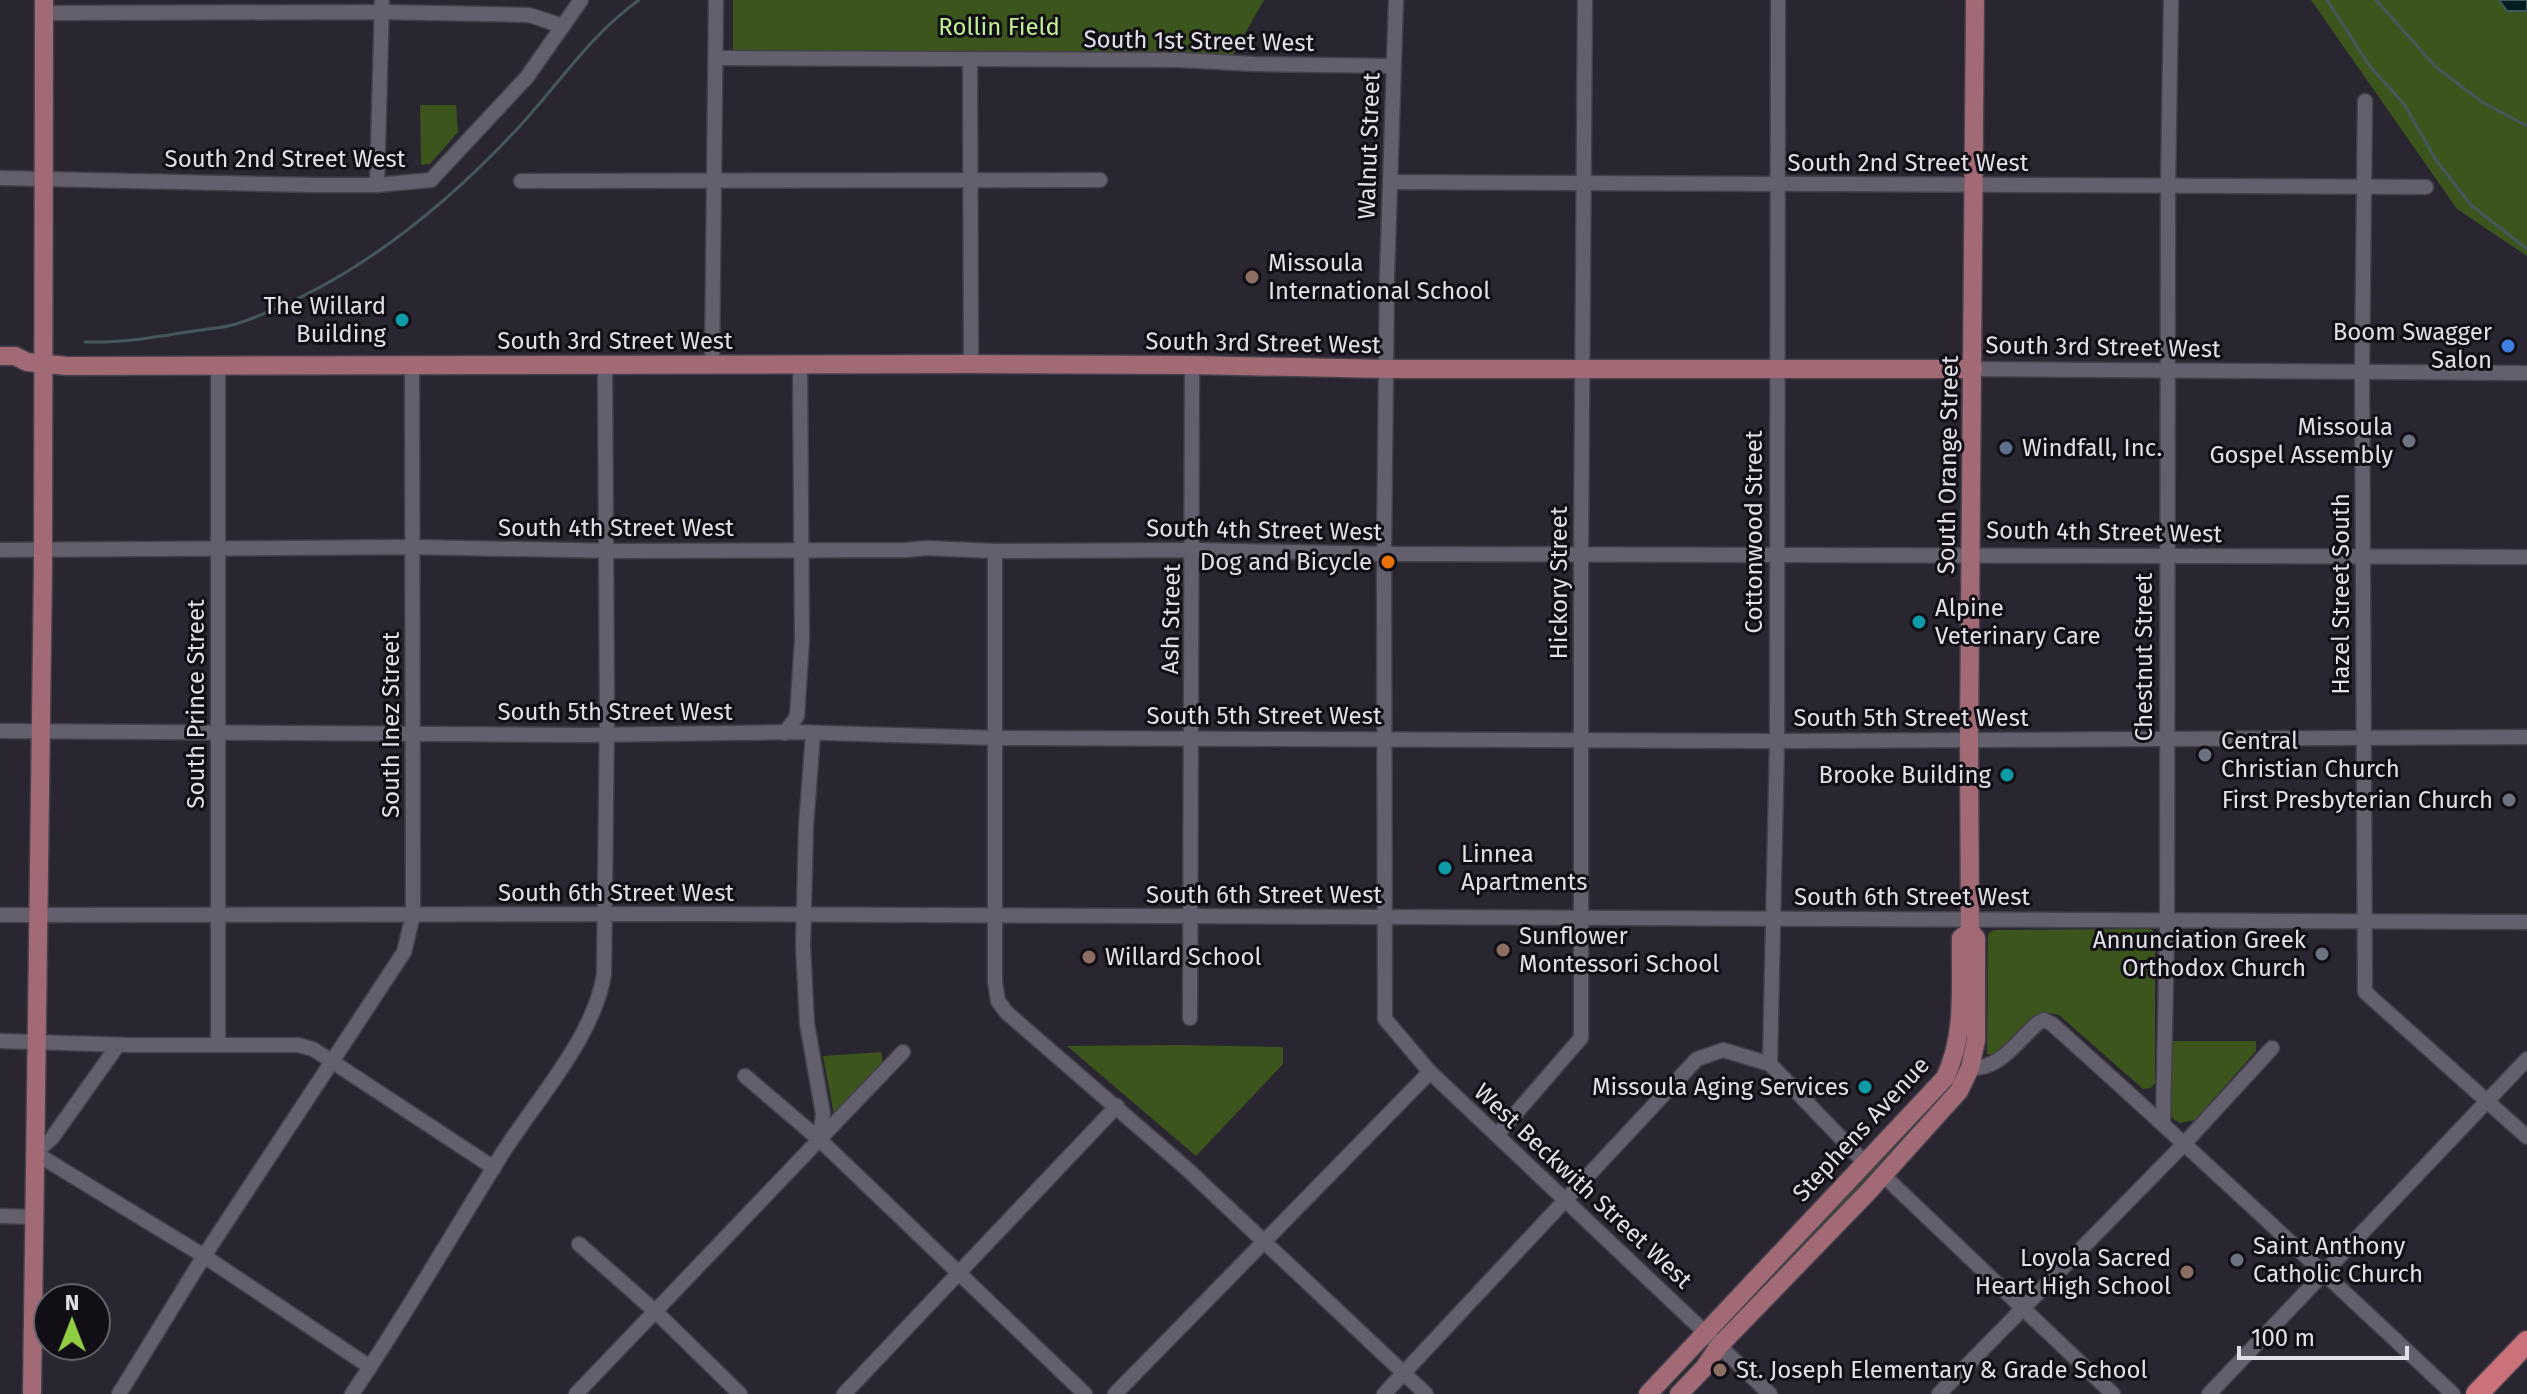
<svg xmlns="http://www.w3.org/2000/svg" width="2527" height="1394" viewBox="0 0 2527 1394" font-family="'Fira Sans',sans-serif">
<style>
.green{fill:#3b551c}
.water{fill:#001e20;stroke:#44585c;stroke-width:2}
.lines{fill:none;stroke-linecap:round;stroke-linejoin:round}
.stream{stroke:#44585c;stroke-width:3}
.minor-casing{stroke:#44404a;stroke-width:17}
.major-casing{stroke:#44404a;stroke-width:21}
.highway-casing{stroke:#44404a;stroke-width:25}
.minor{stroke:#635f6c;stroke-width:14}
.major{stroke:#a16a74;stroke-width:18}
.highway{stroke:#ca717a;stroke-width:22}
.education-dot{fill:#8d6e63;stroke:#110f15;stroke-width:3}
.culture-dot{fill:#0f9aa8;stroke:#110f15;stroke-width:3}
.shop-dot{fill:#3f7fe0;stroke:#110f15;stroke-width:3}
.worship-dot{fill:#6b7280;stroke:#110f15;stroke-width:3}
.service-dot{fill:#5c6f8a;stroke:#110f15;stroke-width:3}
.food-dot{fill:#e8710a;stroke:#110f15;stroke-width:3}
.labels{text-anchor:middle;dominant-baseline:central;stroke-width:6;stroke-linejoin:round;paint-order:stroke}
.park-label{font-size:24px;fill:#c2ef94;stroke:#110f15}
.street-label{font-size:24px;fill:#e1dfe7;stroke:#110f15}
.poi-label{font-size:24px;fill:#e1dfe7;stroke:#110f15;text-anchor:start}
</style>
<rect width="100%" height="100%" fill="#292531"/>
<g class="green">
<polygon points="733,0 1264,0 1233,55 733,53"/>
<polygon points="2311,0 2499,0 2507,11 2527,11 2527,256 2457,209"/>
<polygon points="420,105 456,105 458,132 430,164 421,165"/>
<path d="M2151 929 2155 933V1083L2151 1088 2143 1089 2059 1015C2031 1007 2016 1034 1999 1053L1995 1056 1987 1054 1988 934 1994 930Z"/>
<polygon points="2170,1041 2256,1041 2256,1051 2195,1120 2180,1123 2173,1119 2170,1112"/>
<polygon points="1177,1045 1283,1047 1283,1064 1196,1156 1067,1046"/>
<polygon points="881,1052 883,1063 834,1115 823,1056"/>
<polygon points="1947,1086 1948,1094 1939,1106 1788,1264 1782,1259"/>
</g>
<polygon class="water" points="2499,0 2527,0 2527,11 2507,11"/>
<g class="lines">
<g class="stream">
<polyline points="2327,0 2369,65 2404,104 2436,160 2471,205 2527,249"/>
<polyline points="2376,0 2436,67 2482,102 2527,126"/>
<path d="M85 342C123 343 157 337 194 331 208 329 223 328 236 324 346 287 440 212 518 128 558 85 591 34 639 0"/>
</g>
<g class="minor-casing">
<g id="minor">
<polyline points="1396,0 1387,277 1384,554 1385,1019 1430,1072 1770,1394"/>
<polyline points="44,13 382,12 529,15 563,26"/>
<polyline points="717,58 1180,60 1254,64 1393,66"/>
<polyline points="970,60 971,364"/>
<polyline points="2365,101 2362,373 2365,992 2527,1137"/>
<polyline points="0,178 314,185 377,185 431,180 527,77 581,0"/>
<polyline points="521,181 1100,180"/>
<polyline points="1390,182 2426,187"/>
<polyline points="377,185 382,0"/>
<polyline points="218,365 218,1044"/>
<polyline points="712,365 716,0"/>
<polyline points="1973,369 2527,373"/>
<polyline points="0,550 413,547 618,551 907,550 926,548 995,551 1193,550 1384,554 2527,557"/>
<polyline points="995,551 995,982 998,1001 1007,1013 1187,1169 1426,1394"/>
<polyline points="0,731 588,735 792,732 996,738 1777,741 2527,737"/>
<polyline points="785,733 797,716 802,640 800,365"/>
<polyline points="813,734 806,826 803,946 807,1024 823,1114 820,1139"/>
<polyline points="0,915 697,914 2527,922"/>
<polyline points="1190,1018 1192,365"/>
<polyline points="0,1041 129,1045 298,1045 313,1049 494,1168"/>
<polyline points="118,1045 52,1138 35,1153 204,1256 370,1367"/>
<polyline points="1770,1064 1777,741 1778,0"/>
<path d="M1970 1068C2001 1069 2016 1042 2038 1023L2044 1020 2052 1024C2187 1145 2320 1269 2453 1394"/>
<polyline points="745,1076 820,1140 1085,1394"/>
<polyline points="2163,1123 2167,932 2168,187 2171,0"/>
<polyline points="1497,1135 1581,1038 1581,552 1585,0"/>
<polyline points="1883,1175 2113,1394"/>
<polyline points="0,1216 34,1217"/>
<polyline points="579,1244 655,1311 740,1394"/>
<polyline points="119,1394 204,1256 404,952 413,915 412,365"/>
<path d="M352 1394C405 1316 452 1234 502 1154 536 1100 594 1038 604 974L607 716 605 366"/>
<polyline points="576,1394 903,1052"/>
<polyline points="844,1394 1117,1106"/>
<polyline points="1115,1394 1430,1072"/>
<polyline points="1384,1394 1697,1059 1723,1050 1770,1064 1864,1162"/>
<polyline points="1939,1394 2183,1145 2272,1048"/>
<polyline points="2209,1394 2527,1059"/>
</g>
</g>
<g class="major-casing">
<g id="major">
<polyline points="0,356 15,356 27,362 67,366 971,364 1192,365 1386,369 1973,369"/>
<polyline points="1970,931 1969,740 1975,0"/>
<polyline points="32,1394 43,567 44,0"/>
<path d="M1648 1394 1945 1078C1966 1034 1960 986 1961 938L1970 931"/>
<polyline points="1679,1394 1704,1368 1719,1346 1869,1191 1959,1091 1970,1068 1976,1040 1976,938 1970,931"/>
</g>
</g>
<g class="highway-casing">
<polyline id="highway" points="2477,1394 2527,1342"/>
</g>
<use href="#minor" class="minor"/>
<use href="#major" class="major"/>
<use href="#highway" class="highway"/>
</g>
<g class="education-dot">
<circle cx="1252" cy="277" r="8"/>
<circle cx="1503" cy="950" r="8"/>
<circle cx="1089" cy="957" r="8"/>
<circle cx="2187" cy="1272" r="8"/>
<circle cx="1720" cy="1370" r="8"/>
</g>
<g class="culture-dot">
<circle cx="402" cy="320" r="8"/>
<circle cx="1919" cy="622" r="8"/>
<circle cx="2007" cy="775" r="8"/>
<circle cx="1445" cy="868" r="8"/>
<circle cx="1865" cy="1087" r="8"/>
</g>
<circle class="shop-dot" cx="2508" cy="346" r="8"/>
<g class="worship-dot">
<circle cx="2409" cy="441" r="8"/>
<circle cx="2205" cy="755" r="8"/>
<circle cx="2509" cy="800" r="8"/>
<circle cx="2322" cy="954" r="8"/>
<circle cx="2237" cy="1260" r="8"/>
</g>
<circle class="service-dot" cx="2006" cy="448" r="8"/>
<circle class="food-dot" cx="1388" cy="562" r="8"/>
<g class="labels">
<g class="park-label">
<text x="999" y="27">Rollin Field</text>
</g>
<g class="street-label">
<text transform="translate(1199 41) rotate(1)">South 1st Street West</text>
<text transform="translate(1369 146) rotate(-88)">Walnut Street</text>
<text x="285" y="159">South 2nd Street West</text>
<text x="1908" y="163">South 2nd Street West</text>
<text x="615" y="341">South 3rd Street West</text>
<text transform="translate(1263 343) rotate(1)">South 3rd Street West</text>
<text transform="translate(2103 347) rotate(1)">South 3rd Street West</text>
<text transform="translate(1948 465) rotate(-89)">South Orange Street</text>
<text x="616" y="528">South 4th Street West</text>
<text transform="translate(1264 530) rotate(1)">South 4th Street West</text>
<text transform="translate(1754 532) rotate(-90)">Cottonwood Street</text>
<text transform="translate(2104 532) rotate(1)">South 4th Street West</text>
<text transform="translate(1559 583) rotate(-90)">Hickory Street</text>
<text transform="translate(2341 594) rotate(-90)">Hazel Street South</text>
<text transform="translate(1171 619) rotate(-89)">Ash Street</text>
<text transform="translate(2144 657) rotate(-90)">Chestnut Street</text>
<text transform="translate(196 704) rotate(-90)">South Prince Street</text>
<text x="615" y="712">South 5th Street West</text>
<text x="1264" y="716">South 5th Street West</text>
<text x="1911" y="718">South 5th Street West</text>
<text transform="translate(391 725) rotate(-90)">South Inez Street</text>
<text x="616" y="893">South 6th Street West</text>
<text x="1264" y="895">South 6th Street West</text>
<text x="1912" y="897">South 6th Street West</text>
<text transform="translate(1861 1129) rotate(-47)">Stephens Avenue</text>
<text transform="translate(1583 1186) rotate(43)">West Beckwith Street West</text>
</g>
<g class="poi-label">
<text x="1268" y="263">Missoula<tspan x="1268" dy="28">International School</tspan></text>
<text x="386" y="306" text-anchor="end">The Willard<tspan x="386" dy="28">Building</tspan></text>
<text x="2492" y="332" text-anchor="end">Boom Swagger<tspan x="2492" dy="28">Salon</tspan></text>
<text x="2393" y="427" text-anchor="end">Missoula<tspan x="2393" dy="28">Gospel Assembly</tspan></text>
<text x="2022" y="448">Windfall, Inc.</text>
<text x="1372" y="562" text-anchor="end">Dog and Bicycle</text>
<text x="1935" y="608">Alpine<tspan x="1935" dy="28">Veterinary Care</tspan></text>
<text x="2221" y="741">Central<tspan x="2221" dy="28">Christian Church</tspan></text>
<text x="1991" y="775" text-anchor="end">Brooke Building</text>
<text x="2493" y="800" text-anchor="end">First Presbyterian Church</text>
<text x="1461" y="854">Linnea<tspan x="1461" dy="28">Apartments</tspan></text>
<text x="1519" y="936">Sunflower<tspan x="1519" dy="28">Montessori School</tspan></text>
<text x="2306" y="940" text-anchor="end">Annunciation Greek<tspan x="2306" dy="28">Orthodox Church</tspan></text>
<text x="1105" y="957">Willard School</text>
<text x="1849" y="1087" text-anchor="end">Missoula Aging Services</text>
<text x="2253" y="1246">Saint Anthony<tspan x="2253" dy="28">Catholic Church</tspan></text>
<text x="2171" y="1258" text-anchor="end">Loyola Sacred<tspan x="2171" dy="28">Heart High School</tspan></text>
<text x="1736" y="1370">St. Joseph Elementary &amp; Grade School</text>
</g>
</g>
<g transform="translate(72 1322)"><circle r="38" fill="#110f15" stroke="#646269" stroke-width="2"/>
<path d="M0-6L14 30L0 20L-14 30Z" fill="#91cd40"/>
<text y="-12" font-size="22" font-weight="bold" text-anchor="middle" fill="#e1dfe7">N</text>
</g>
<path d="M2239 1346v12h168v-12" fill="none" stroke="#e1dfe7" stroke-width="4"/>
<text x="2251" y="1346" font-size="24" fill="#e1dfe7" stroke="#110f15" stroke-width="6" paint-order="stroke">100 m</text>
</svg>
